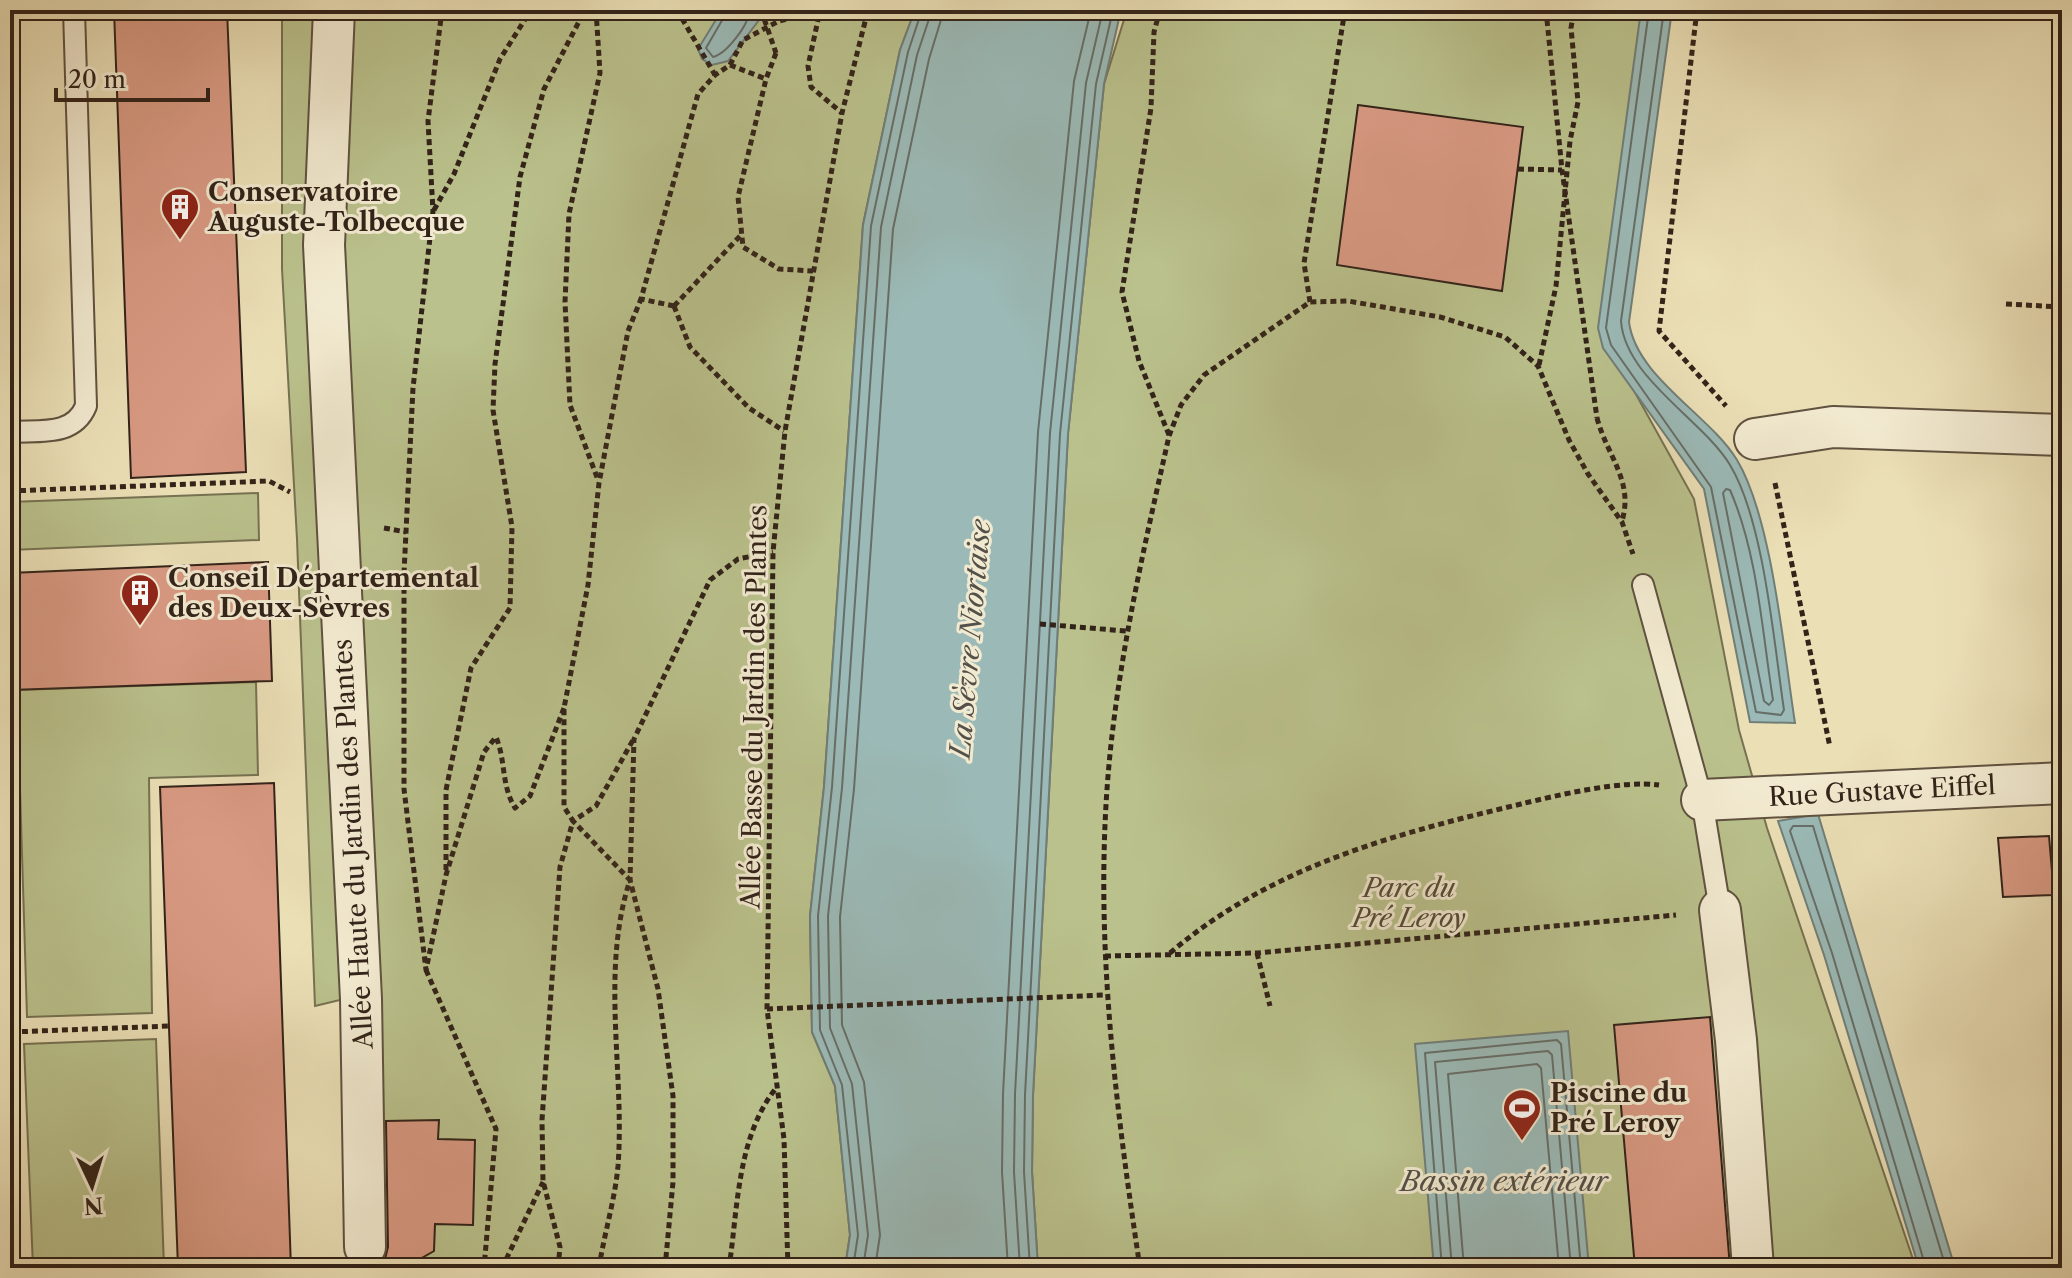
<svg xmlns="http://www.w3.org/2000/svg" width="2072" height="1278" viewBox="0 0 2072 1278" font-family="'Libre Caslon Text',serif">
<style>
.green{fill:#bac18c;stroke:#767252;stroke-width:2}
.water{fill:#9bbab7;stroke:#717e78;stroke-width:2}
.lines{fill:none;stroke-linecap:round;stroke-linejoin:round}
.shore{stroke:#666e68;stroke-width:2}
.building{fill:#d89982;stroke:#322319;stroke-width:2}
.lane-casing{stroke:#605240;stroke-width:24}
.street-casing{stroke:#605240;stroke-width:44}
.path{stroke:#322319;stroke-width:5;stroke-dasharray:6 4;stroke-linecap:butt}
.lane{stroke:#f2ead0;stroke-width:20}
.street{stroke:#f2ead0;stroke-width:40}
.path-bridge{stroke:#322319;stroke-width:5;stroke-dasharray:6 4;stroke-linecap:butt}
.labels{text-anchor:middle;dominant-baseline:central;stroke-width:6;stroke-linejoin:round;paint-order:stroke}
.poi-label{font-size:26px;font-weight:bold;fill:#322319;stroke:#f2ead0;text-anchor:start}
.street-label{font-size:26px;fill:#322319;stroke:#f2ead0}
.park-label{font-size:26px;font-style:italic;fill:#544a36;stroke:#f2ead0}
.water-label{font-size:28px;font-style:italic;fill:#525048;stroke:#f2ead0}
</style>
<rect width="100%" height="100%" fill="#ebdfb6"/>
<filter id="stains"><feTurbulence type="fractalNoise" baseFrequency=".0025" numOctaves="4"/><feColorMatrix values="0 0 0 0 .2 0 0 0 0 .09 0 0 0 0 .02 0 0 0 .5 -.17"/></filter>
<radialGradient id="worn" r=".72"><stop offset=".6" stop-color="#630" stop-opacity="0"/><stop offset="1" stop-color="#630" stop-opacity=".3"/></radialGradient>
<g class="green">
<polygon points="282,10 915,10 900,50 863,225 824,787 810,916 812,1032 835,1086 850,1235 845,1268 362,1268 354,1247 344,999 315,1006 297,539 282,269"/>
<polygon points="1127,10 1663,10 1607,342 1694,499 1739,730 1767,828 1916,1268 1038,1268 1032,1172 1033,1095 1068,434 1104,84"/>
<polygon points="258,493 259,540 10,550 10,502"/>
<polygon points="256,682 258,775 149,778 152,1013 27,1017 17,690"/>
<polygon points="156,1039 164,1268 33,1268 24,1044"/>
</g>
<g class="water">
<polygon points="722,10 757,10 759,20 728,61 712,65 702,59 698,49"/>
<polygon points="915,10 1121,10 1104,84 1068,434 1033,1095 1032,1172 1038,1268 845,1268 850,1235 835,1086 812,1032 810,916 824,787 863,225 900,50"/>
<path d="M1641 10H1672L1629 322C1636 377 1710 415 1737 460 1772 518 1784 653 1795 723L1750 722 1704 489 1603 348 1598 328Z"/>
<polygon points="1818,814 1955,1268 1919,1268 1824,955 1778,821"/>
<polygon points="1568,1031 1589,1268 1434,1268 1415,1044"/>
</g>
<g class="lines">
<g class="shore">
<path d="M728 10 706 48 713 57C726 54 750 24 749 10"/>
<path d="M1649 10 1606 328 1611 345 1711 487 1756 712 1781 715 1784 710C1774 644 1764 521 1730 465 1703 420 1625 378 1621 321L1664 10"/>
<path d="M1726 489 1730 490C1758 554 1762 632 1773 700L1769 705 1764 701 1723 493Z"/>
<polyline points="853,1268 858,1235 842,1085 820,1030 818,916 832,787 871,226 908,52 922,10"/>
<polyline points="863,1268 868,1235 852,1084 830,1028 828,916 842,788 881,227 917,55 932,10"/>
<polyline points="875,1268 880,1235 864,1082 842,1025 840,917 854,789 893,229 929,59 944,10"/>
<polyline points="1008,1268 1002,1172 1003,1094 1038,432 1074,81 1091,10"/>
<polyline points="1020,1268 1014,1172 1015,1094 1050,433 1086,83 1103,10"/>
<polyline points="1030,1268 1024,1172 1025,1095 1060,434 1096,84 1113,10"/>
<polyline points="1442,1268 1425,1053 1557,1040 1561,1044 1581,1268"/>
<polyline points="1452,1268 1435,1062 1548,1051 1552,1055 1571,1268"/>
<polyline points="1464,1268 1448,1074 1537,1064 1541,1068 1559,1268"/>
<polyline points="1926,1268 1832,953 1790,831 1793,826 1813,826 1946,1268"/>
</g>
</g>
<g class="building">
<polygon points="114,10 227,10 246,472 131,478"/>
<polygon points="1358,105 1523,127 1502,291 1337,265"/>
<polygon points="268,562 272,681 10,690 10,573"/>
<polygon points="274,783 291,1268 178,1268 160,787"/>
<polygon points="2049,836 2054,895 2003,897 1998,838"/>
<polygon points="1710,1017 1730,1268 1635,1268 1614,1025"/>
<polygon points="439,1120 438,1139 475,1140 473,1225 435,1224 434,1251 404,1268 391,1268 385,1259 388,1247 386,1121"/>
</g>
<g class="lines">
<g class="lane-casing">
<g id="lane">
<path d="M10 432C40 430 73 437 86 406L74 10"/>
<polyline points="1643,585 1702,800 1720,910"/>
</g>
</g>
<g class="street-casing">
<g id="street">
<polyline points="334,10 324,245 361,999 365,1247"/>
<polyline points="1755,439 1833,427 2062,435"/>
<polyline points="1702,800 2062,783"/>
<polyline points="1720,910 1736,1040 1753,1268"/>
</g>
</g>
<g class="path">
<path d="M442 10 428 121 433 211 413 388 404 573V789L426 970 446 875 484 752 496 737C506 761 501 785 515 808L530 796 564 708"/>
<polyline points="596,10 600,73 569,214 565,302 570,405 598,480"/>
<polyline points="677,10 715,75"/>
<polyline points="1160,10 1154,32 1151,108 1122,292 1139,361 1169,435"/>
<polyline points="1697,10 1659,331 1726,406"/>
<polyline points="776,53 766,79 738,197 743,247 779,269 813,271"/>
<polyline points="730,65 766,79"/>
<polyline points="1518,169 1562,170"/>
<polyline points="434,210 454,174 500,59 531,10"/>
<polyline points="1310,302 1304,263 1345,10"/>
<polyline points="2006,304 2062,307"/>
<polyline points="674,306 641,299 698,94 715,75 730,65 743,40 779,21 814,12 818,20 808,66 811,87 842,113"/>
<polyline points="674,306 690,347 749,408 784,431"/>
<polyline points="674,306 742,234"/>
<polyline points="1539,365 1556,286 1570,141 1578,102 1571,28 1574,10"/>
<path d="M1597 418C1607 456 1634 481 1622 521"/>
<polyline points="1775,483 1830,747"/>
<polyline points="10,491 269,481 290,492"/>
<polyline points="384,528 406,532"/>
<polyline points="1040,624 1126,631"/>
<polyline points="446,870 446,790 471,668 510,608 512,527 493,410 495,364 520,177 544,89 585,10"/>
<polyline points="10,924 12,1032"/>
<path d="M1170 953C1272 866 1394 834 1521 804 1558 795 1622 780 1659 785"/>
<polyline points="1257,953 1270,1006"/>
<polyline points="1105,956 1257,953 1676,915"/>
<polyline points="426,970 496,1129 484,1268"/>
<polyline points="767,1009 1105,995"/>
<polyline points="10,1167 15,1167 12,1032 169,1026"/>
<polyline points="502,1268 543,1182"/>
<polyline points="558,1268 560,1247 543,1181 542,1120 560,867 573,821 564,807 564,708 588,585 599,483 628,331 641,299"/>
<path d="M599 1268C604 1234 615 1200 618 1166 625 1072 600 971 630 880L573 821 596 806 633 740"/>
<polyline points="665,1268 673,1182 673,1096 658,989 630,880 634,739 710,580 738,559 773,552"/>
<path d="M729 1268C738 1207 737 1136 777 1087"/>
<polyline points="788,1268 784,1139 767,1009 773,552 785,431 842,113 868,10"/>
<path d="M1140 1268C1117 1115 1097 960 1106 805 1113 680 1142 557 1169 436L1181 405 1204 375 1310 302 1348 301 1440 317 1505 337 1538 366 1569 440 1588 474 1622 522 1633 554"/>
</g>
<use href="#lane" class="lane"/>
<use href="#street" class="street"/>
<g class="path-bridge">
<polyline points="761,10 776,53"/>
<polyline points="1546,10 1562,170 1597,418"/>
</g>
</g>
<defs>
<g id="building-pin" transform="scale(2)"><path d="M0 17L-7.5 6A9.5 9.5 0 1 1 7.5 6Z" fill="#8f2418" stroke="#f2ead0"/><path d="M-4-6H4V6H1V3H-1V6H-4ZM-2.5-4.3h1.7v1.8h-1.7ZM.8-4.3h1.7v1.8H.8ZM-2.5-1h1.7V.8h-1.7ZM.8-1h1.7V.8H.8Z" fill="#fff"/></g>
<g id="stadium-pin" transform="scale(2)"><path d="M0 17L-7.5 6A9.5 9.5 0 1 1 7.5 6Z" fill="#8f2418" stroke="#f2ead0"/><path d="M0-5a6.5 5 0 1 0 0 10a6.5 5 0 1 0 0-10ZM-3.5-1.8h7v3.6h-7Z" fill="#fff"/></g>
</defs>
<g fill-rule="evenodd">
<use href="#building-pin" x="180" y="207"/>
<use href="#building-pin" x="140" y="593"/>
<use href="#stadium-pin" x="1522" y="1108"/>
</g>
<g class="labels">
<g class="poi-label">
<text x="208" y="192">Conservatoire<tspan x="208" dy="30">Auguste-Tolbecque</tspan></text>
<text x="168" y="578">Conseil Départemental<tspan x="168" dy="30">des Deux-Sèvres</tspan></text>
<text x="1550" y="1093">Piscine du<tspan x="1550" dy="30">Pré Leroy</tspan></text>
</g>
<g class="street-label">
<text transform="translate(754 707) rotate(-89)">Allée Basse du Jardin des Plantes</text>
<text transform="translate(1882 791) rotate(-3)">Rue Gustave Eiffel</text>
<text transform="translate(353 844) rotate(-93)">Allée Haute du Jardin des Plantes</text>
</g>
<g class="park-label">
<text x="1409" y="888">Parc du<tspan x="1409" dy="30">Pré Leroy</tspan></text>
</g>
<g class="water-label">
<text transform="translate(970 639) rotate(-85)">La Sèvre Niortaise</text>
<text x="1504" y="1181">Bassin extérieur</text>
</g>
</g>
<rect width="2072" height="1278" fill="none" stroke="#ebdfb6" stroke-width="40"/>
<rect x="12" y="12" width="2048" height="1254" fill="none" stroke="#322319" stroke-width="4"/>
<rect x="20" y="20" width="2032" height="1238" fill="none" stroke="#322319" stroke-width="2"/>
<g transform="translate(92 1186) rotate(176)" stroke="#f2ead0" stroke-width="6" paint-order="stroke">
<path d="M0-6L14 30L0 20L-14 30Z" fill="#322319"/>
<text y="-12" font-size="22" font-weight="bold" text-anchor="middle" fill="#322319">N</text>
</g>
<path d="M56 88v12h152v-12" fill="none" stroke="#322319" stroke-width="4"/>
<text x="68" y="88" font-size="24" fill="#322319" stroke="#f2ead0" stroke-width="6" paint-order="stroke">20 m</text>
<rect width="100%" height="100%" filter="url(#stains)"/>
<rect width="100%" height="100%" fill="url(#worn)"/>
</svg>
